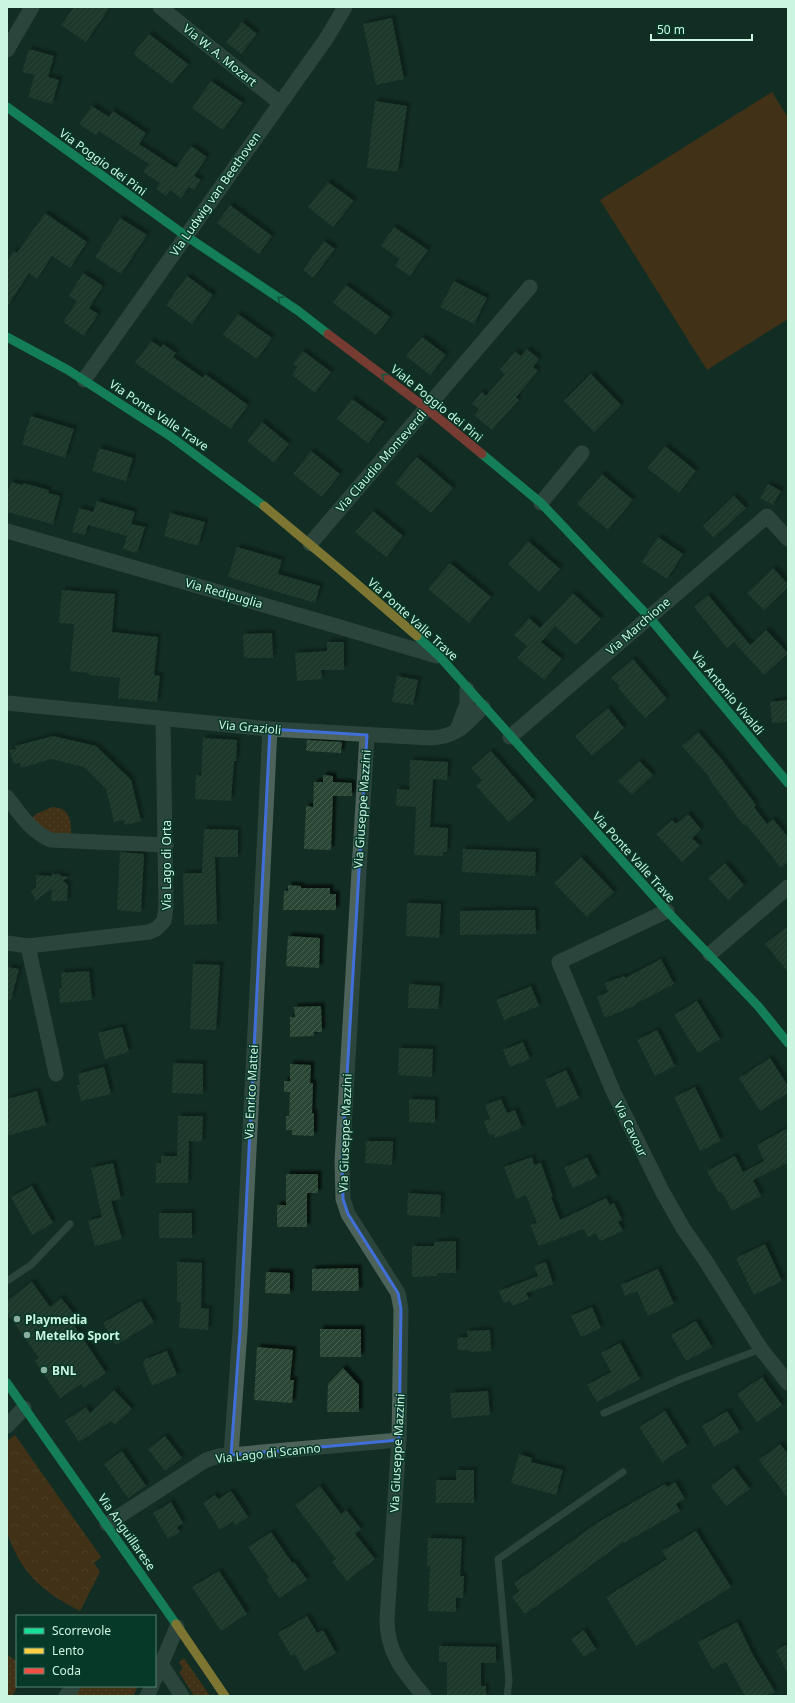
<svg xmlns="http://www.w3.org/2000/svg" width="795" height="1703" viewBox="0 0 795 1703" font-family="'Noto Sans',sans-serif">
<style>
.grass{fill:url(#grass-dots)}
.park{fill:url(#park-crowns)}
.pitch{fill:#7b3707}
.building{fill:url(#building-hatch);filter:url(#shadow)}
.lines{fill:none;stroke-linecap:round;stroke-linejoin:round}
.lane{stroke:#4d635a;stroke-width:7}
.street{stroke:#4d635a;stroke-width:15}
.fast{stroke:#16e098;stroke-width:9}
.slow{stroke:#ffcf43;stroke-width:9}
.jam{stroke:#f24e42;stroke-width:9}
.oneway{stroke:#0d845a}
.marked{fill:none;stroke:#406fda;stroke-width:3;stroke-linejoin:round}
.poi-dot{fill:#8aaf9f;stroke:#063928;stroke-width:1.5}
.labels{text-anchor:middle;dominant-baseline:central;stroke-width:3;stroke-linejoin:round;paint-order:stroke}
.street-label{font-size:12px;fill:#cbf5e1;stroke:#063928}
.poi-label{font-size:12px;font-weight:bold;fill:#cbf5e1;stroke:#063928;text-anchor:start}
</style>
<defs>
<pattern id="grass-dots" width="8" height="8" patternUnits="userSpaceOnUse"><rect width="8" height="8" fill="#7b3707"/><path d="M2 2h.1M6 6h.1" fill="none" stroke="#8c552b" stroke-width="1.8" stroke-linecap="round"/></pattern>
<pattern id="park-crowns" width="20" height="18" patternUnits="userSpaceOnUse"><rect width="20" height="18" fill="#7b3707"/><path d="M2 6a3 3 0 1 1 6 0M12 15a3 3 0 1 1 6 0" fill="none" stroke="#8c552b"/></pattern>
<pattern id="building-hatch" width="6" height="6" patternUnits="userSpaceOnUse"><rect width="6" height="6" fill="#294634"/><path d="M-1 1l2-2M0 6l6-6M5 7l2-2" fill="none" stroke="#476151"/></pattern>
<filter id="shadow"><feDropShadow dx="3.5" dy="-3.5" stdDeviation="1" flood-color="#0009"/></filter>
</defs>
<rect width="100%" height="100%" fill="#122d24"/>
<g class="grass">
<path d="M52 807C71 808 71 821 71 837H52L32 818 36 814Z"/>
<polygon points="7,1655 17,1661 17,1686 18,1686 12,1696 7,1696"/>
<polygon points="184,1658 210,1696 194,1696 179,1672 183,1669 179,1662"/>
<polygon points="81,1686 138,1686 133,1696 73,1696"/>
</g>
<path class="park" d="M15 1435 101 1557 94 1563 100 1572 80 1611C42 1591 22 1575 7 1533V1441Z"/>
<polygon class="pitch" points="772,92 788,118 788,319 707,370 600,200"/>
<g class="building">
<polygon points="74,7 110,7 86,42 61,25"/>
<polygon points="392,18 404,79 376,85 363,24"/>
<polygon points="242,22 257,34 241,54 226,42"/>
<polygon points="149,34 188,64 172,84 133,54"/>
<polygon points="29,49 54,56 48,77 59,80 52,104 28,97 35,75 22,72"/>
<polygon points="211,81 243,103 223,130 192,108"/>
<polygon points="375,101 407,106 398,172 367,168"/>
<polygon points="92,106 109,117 113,111 146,133 139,144 176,168 191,146 207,157 194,176 201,180 194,190 189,187 181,198 170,190 166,196 156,189 160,183 143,172 149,164 99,131 96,135 79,124"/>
<polygon points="328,182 354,201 333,227 308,207"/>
<polygon points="230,205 272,236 259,254 217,223"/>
<polygon points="45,213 87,242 70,268 52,256 37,279 29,273 7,307 7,261 14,251 17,253"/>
<polygon points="120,218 147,235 121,274 95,257"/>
<polygon points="394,227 428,250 410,276 395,266 400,259 381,246"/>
<polygon points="324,241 335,249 313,278 303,270"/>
<polygon points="83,273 103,286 89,308 98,314 84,336 63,322 77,301 69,296"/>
<polygon points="187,276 213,295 192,324 166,305"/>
<polygon points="454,281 487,298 474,324 440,307"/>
<polygon points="346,285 390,317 376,335 333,303"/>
<polygon points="238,314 272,338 257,359 223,335"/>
<polygon points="422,337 446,355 430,375 406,356"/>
<polygon points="151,341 161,347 163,344 176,353 173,357 203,378 205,374 248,405 231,429 135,363"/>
<polygon points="527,349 539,359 533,367 538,371 516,397 519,400 492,430 474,415 479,409 472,404 482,392 486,396 505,374 500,370 515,351 521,356"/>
<polygon points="303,351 331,372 315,393 292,375 298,367 293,364"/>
<polygon points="591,374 621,405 594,432 564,401"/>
<polygon points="352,399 384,422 368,443 337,419"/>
<polygon points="31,416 74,429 65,458 22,444"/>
<polygon points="262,422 289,444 274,463 247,441"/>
<polygon points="665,446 696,471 679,493 647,468"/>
<polygon points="99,448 133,458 126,481 92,471"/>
<polygon points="311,451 340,474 322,497 293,474"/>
<polygon points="417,457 453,488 431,513 395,483"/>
<polygon points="602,474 633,500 608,530 577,504"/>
<polygon points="11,482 23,485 23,483 49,490 48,493 60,496 53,524 7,512 7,495"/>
<polygon points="768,484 781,491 773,505 760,498"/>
<polygon points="734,496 746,508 714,538 703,526"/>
<polygon points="97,501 135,512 131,524 145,527 137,553 123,549 127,536 88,525 85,535 72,532 79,508 93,512"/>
<polygon points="373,511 403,536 386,557 355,532"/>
<polygon points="170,513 205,522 198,546 164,536"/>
<polygon points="658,537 683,554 667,579 642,562"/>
<polygon points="528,541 560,569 539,592 508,564"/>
<polygon points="237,547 282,560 278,574 320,586 315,603 228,577"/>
<polygon points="450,563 491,597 469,623 428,589"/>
<polygon points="773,568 788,584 788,587 764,610 747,593"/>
<polygon points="62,590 115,594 112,632 158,637 154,675 160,676 157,702 118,698 120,678 89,675 89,673 70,671 74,624 59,623"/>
<polygon points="573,593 601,619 576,645 555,626 541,642 562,659 544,680 517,658 527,646 514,635 529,618 540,628"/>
<polygon points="708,595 750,645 766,630 788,653 764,675 734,642 727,648 694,607"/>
<polygon points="272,633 273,658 244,658 243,634"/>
<polygon points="327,642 344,642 344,670 321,670 322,679 297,681 295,653 327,651"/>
<polygon points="633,659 667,699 645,718 618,688 620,686 611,678"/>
<polygon points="397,676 418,680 413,705 392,702"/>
<polygon points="788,700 788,722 772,723 770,702"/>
<polygon points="608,708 624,728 592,756 575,736"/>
<polygon points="698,732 722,760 756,805 754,807 767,824 773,819 788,837 788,862 781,868 746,824 744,826 709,779 710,778 682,746"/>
<polygon points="53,736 96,746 131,780 141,821 125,825 124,820 114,822 106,789 84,767 51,759 21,768 20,763 14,764 9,750 16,749 15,746"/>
<polygon points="203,738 237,740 236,761 234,761 231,801 195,799 196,775 201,776"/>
<polygon points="307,740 342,742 341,753 306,751"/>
<polygon points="491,751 534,800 509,822 476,786 482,780 471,768"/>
<polygon points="410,760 448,762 447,780 433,779 430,827 448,828 447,852 443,852 443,856 414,855 416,807 396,806 397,789 409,790"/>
<polygon points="639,761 653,775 632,795 618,781"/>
<polygon points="323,775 333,776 333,782 352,783 352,796 333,796 331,850 304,849 306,806 313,807 314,782 323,782"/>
<polygon points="688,814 701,829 692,838 700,846 682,862 656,834 672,820 676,824"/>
<polygon points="204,829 238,830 238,857 215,857 217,924 184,925 183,873 202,873"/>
<polygon points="463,849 536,852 535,876 462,872"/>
<polygon points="120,852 144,854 141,912 117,910"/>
<polygon points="581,857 614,892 587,917 554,883"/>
<polygon points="725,863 744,885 728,900 708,878"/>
<polygon points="52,872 55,875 58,873 61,876 69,877 63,881 68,885 67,901 51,901 52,889 35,901 35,898 31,892 36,888 36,875 52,876"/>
<polygon points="288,885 301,886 301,888 330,888 330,894 336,894 336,910 283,910 284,891 288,891"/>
<polygon points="407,903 441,904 439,938 406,936"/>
<polygon points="535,910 536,934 460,935 460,911"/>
<polygon points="788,926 788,972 765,944"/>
<polygon points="288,936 320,938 319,968 286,966"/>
<polygon points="661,959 674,984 635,1004 636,1005 605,1018 597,997 608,992 605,983 624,976 625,978"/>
<polygon points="193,964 220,965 216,1030 190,1029"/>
<polygon points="7,967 19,969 11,1000 7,999"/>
<polygon points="89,971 92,1000 60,1003 59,989 62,988 61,973"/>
<polygon points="409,984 440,986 438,1009 408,1008"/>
<polygon points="531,986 539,1006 504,1020 496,1000"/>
<polygon points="697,1001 720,1039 698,1053 674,1015"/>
<polygon points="321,1006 322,1032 314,1032 314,1036 290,1037 290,1017 295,1017 294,1007"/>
<polygon points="122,1027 129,1052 105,1059 98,1033"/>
<polygon points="657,1030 675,1066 655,1076 637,1040"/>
<polygon points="523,1042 530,1059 510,1067 503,1050"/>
<polygon points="399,1048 433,1049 432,1077 398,1075"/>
<polygon points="770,1058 788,1086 788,1093 760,1111 739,1078"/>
<polygon points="173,1063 203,1064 203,1094 172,1093"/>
<polygon points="290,1064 311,1065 310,1083 313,1083 312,1113 314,1113 314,1136 292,1135 292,1130 286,1130 286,1116 289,1116 290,1092 284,1092 284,1081 290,1081"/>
<polygon points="104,1067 111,1094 81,1101 77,1085 80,1085 78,1074"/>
<polygon points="566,1070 579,1098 557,1108 545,1080"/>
<polygon points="695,1087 721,1141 700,1151 674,1097"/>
<polygon points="37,1091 46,1125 7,1136 7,1099"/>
<polygon points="409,1099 435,1100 435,1123 409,1122"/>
<polygon points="501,1099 507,1113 515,1110 522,1128 495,1138 493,1134 489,1135 484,1121 490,1119 485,1105"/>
<polygon points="178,1116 203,1116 202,1142 189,1141 188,1183 156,1183 156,1163 161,1163 161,1156 177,1156"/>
<polygon points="788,1128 788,1163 753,1180 761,1196 732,1211 722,1192 719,1193 707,1171 735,1156 743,1172 764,1161 757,1145"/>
<polygon points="366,1141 393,1141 392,1165 365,1163"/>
<polygon points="532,1157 534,1165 541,1163 553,1197 551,1197 560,1220 606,1198 610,1205 614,1203 622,1220 618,1222 623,1231 600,1241 596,1233 588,1237 584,1229 539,1246 530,1225 537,1223 526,1195 516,1199 504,1167"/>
<polygon points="587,1157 597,1177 573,1188 564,1168"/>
<polygon points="113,1163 121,1199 111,1201 122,1239 95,1246 88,1221 102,1217 91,1168"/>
<polygon points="286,1174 318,1174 318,1193 307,1193 307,1227 277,1227 277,1205 286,1205"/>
<polygon points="32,1186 53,1223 32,1235 11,1197"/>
<polygon points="408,1193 441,1195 440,1217 407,1215"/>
<rect x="159" y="1213" width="33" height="25"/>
<polygon points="456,1241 456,1273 437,1273 437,1276 412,1277 412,1246 434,1246 434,1242"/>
<polygon points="765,1244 782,1281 754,1295 736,1258"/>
<polygon points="177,1262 202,1263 201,1308 209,1309 208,1330 179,1328 181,1302 177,1302"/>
<polygon points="546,1262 553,1284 526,1293 529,1299 513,1306 510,1301 504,1303 499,1291 538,1276 534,1266"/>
<polygon points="358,1268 359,1291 312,1291 312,1269"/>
<polygon points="658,1269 674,1304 648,1316 637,1291 625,1296 621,1285"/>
<polygon points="266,1272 290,1273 290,1294 265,1293"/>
<polygon points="32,1282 50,1307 61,1298 74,1314 69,1318 106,1373 84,1388 81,1384 60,1398 35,1361 39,1358 7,1313 7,1301"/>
<polygon points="141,1301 154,1322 116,1345 103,1323"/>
<polygon points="592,1307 601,1328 581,1337 571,1316"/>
<polygon points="696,1321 712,1347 686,1361 671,1335"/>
<rect x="320" y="1329" width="41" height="28"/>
<polygon points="490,1330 491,1351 469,1352 469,1350 458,1350 457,1338 468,1337 467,1331"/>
<polygon points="620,1343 640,1379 597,1402 587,1385 611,1372 601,1353"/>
<polygon points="257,1347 293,1350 290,1380 294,1380 292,1403 254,1400"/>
<polygon points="167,1351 177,1375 152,1386 143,1363 146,1359"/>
<polygon points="343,1368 359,1385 359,1412 327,1412 328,1384"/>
<polygon points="762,1377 782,1405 757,1422 737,1394"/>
<polygon points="114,1390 132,1409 115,1425 111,1421 79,1442 65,1421 86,1407 90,1413"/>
<polygon points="488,1391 490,1415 452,1418 450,1393"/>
<polygon points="665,1411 687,1446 662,1462 639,1427"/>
<polygon points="727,1411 740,1432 714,1447 702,1426"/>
<polygon points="165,1436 182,1458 165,1471 148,1449"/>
<polygon points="780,1444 788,1454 788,1498 759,1460"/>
<polygon points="122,1451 146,1486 128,1498 104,1464"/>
<polygon points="519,1454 532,1458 531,1462 563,1470 556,1495 511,1483"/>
<polygon points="734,1468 750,1489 726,1506 711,1486"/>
<polygon points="456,1470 474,1470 474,1503 436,1503 436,1480 456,1480"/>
<polygon points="675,1482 685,1499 676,1504 680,1511 624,1543 623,1542 525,1614 512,1597 519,1591 514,1583 597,1523 665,1484 667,1487"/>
<polygon points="320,1486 341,1514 346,1510 361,1529 355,1534 375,1559 347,1581 332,1562 336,1559 295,1505"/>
<polygon points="231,1491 248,1517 236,1525 233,1521 220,1530 203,1503 215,1495 218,1499"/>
<polygon points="171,1502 183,1523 177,1527 180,1532 168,1539 153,1513"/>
<polygon points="696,1531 731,1587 636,1646 606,1597 667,1559 662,1551"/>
<polygon points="271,1532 292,1563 294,1562 307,1580 279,1598 267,1580 269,1578 248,1547"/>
<polygon points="428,1538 462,1539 460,1576 464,1576 463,1598 456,1598 456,1612 428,1611 430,1566 427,1566"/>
<polygon points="219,1571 247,1614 221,1631 192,1587"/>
<polygon points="307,1616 317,1633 323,1630 336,1653 304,1671 295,1654 291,1656 278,1633"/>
<polygon points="737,1622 753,1655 775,1692 767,1696 745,1696 726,1662 712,1669 698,1642"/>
<polygon points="584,1630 596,1649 584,1657 571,1639"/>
<polygon points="788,1644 788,1674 776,1650"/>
<polygon points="439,1646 496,1647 496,1663 481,1663 481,1686 486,1686 486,1696 447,1695 447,1662 439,1662"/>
</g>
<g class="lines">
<g class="lane">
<polyline points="7,1281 31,1265 70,1224"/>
<polyline points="604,1413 681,1379 761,1349"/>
<polyline points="507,1696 509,1681 498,1559 623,1472"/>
</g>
<g class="street">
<polyline points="160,7 280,103"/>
<polyline points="7,50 32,7"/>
<polyline points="84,380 326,39 345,7"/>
<polyline points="541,503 582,453"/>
<polyline points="7,531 333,625 437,656"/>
<polyline points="310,544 530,287"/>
<path d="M7 703 270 729 431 738C457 737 466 724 483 707"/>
<polyline points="457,730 467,704 467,689"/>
<path d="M367 735 342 1161 343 1199 348 1214 398 1293 401 1309 399 1440 387 1619C387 1653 403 1671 424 1696"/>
<polyline points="510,737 767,516 788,539"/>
<path d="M7 797C20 814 31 832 51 840L166 845"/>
<polyline points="667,911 559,962 613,1091 662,1191 683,1228 705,1260 761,1349 788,1383"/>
<polyline points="7,943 28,946 149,932 156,929 164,921 166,907 163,719"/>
<polyline points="28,946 56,1074"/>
<polyline points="710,954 788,887"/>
<polyline points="7,1426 24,1408"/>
<polyline points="231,1455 240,1331 270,729"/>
<polyline points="107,1524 206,1460 219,1456 399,1440"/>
<polyline points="161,1664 182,1696"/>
<polyline points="155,1679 177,1627"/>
<polyline points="66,1696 73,1686"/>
<polyline points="147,1696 152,1686"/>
</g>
<g class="fast">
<polyline points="7,107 186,236 297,310 328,334"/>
<polyline points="7,337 68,370 170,436 264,506"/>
<polyline points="482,454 541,503 649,617 788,783"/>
<polyline points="417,636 440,657 667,911 758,1006 788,1043"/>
<polyline points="7,1383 176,1624"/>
</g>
<g class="slow">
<polyline points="264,506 350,578 417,636"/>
<polyline points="176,1624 225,1696"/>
</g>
<polyline class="jam" points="328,334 426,408 482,454"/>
</g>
<defs><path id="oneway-chevron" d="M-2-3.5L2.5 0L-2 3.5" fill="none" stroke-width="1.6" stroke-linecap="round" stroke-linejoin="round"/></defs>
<g class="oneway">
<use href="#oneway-chevron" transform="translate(280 299) rotate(-146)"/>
<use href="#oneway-chevron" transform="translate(384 376) rotate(-143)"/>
</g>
<path d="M0 0H795V1703H0ZM270 729 367 735 342 1161 343 1199 348 1214 398 1293 401 1309 399 1440 231 1455 240 1331Z" fill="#122d24" fill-opacity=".55" fill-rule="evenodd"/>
<path class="marked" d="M270 729 367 735 342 1161 343 1199 348 1214 398 1293 401 1309 399 1440 231 1455 240 1331Z"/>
<g class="poi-dot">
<circle cx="17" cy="1319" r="4"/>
<circle cx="27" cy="1335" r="4"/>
<circle cx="44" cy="1370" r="4"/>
</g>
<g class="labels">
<g class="street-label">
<text transform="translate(220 55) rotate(39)">Via W. A. Mozart</text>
<text transform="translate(103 162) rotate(36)">Via Poggio dei Pini</text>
<text transform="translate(215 194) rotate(-55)">Via Ludwig van Beethoven</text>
<text transform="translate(437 403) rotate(39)">Viale Poggio dei Pini</text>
<text transform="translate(159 415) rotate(34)">Via Ponte Valle Trave</text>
<text transform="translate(381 461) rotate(-49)">Via Claudio Monteverdi</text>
<text transform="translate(224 593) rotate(16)">Via Redipuglia</text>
<text transform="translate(413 619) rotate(42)">Via Ponte Valle Trave</text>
<text transform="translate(638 626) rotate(-41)">Via Marchione</text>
<text transform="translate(728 693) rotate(50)">Via Antonio Vivaldi</text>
<text transform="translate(250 727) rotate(5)">Via Grazioli</text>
<text transform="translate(362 809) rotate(-86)">Via Giuseppe Mazzini</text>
<text transform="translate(634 857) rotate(48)">Via Ponte Valle Trave</text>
<text transform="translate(166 865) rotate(-90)">Via Lago di Orta</text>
<text transform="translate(251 1092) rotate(-87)">Via Enrico Mattei</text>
<text transform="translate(631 1129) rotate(64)">Via Cavour</text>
<text transform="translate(345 1133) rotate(-88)">Via Giuseppe Mazzini</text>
<text transform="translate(268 1453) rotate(-6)">Via Lago di Scanno</text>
<text transform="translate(397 1453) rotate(-87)">Via Giuseppe Mazzini</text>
<text transform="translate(127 1532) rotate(55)">Via Anguillarese</text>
</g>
<g class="poi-label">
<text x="25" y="1319">Playmedia</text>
<text x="35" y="1335">Metelko Sport</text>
<text x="52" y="1370">BNL</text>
</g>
</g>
<rect width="795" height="1703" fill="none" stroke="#cbf5e1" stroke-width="16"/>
<rect x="16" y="1615" width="140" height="72" fill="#063928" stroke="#558472"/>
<rect x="24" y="1628" width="20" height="6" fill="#16e098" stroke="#558472"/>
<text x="52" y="1635" font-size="12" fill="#cbf5e1">Scorrevole</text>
<rect x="24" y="1648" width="20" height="6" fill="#ffcf43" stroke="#558472"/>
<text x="52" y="1655" font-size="12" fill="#cbf5e1">Lento</text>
<rect x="24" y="1668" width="20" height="6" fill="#f24e42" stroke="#558472"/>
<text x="52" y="1675" font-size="12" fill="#cbf5e1">Coda</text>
<path d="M651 34v6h101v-6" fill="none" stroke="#cbf5e1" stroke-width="2"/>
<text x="657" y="34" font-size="12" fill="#cbf5e1" stroke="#063928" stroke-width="3" paint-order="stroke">50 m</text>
</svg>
